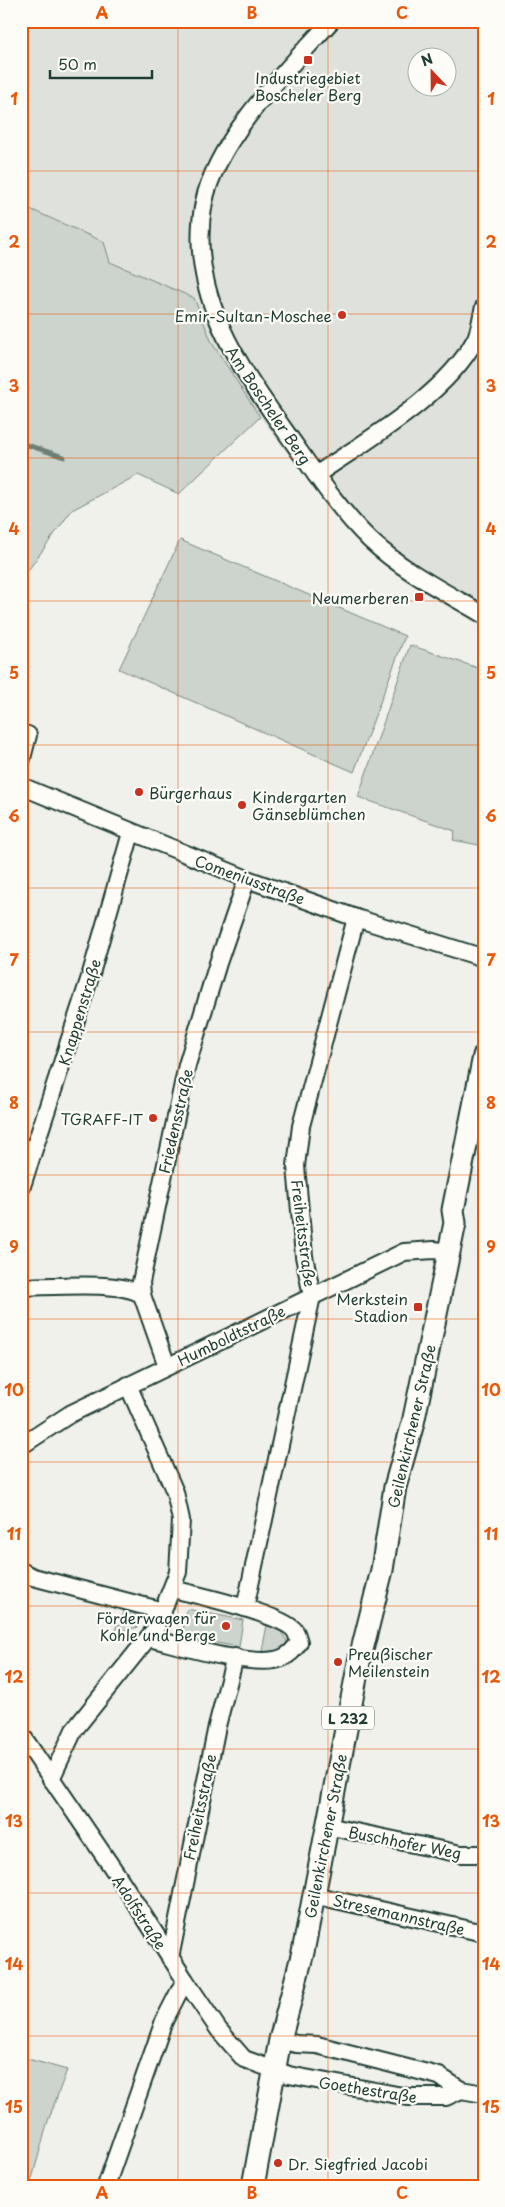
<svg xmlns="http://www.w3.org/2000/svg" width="505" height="2207" viewBox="0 0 505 2207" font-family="'Playpen Sans',sans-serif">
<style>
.built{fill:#dfe2dc;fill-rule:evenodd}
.green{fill:#cdd3cd;stroke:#768880}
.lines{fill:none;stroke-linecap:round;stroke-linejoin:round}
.stream{stroke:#6c8077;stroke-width:4.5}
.minor-casing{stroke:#1f3d34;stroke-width:20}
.major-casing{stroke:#1f3d34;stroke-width:25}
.minor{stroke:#fdfcf7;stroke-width:16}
.major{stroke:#fdfcf7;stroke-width:21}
.grid{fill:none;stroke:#e8590c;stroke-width:1;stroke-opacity:0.55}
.poi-dot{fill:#c8321e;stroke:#fdfcf7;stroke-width:2}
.labels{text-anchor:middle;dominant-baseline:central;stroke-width:4.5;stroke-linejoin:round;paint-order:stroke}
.shield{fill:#fdfcf7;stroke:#62766e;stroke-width:1}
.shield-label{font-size:14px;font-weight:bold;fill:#1f3d34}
.poi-label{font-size:15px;fill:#1f3d34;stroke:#fdfcf7;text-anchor:end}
.street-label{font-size:15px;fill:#1f3d34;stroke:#fdfcf7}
.neatline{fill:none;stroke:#e8590c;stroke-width:2}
.grid-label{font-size:16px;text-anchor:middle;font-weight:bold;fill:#e8590c}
</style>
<rect width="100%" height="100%" fill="#f0f1eb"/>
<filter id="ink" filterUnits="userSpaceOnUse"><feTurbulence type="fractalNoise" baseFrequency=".02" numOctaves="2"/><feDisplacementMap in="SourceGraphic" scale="10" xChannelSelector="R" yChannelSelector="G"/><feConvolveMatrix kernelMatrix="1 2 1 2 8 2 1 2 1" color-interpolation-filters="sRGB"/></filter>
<g filter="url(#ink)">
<path class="built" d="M21 21H484V629L365 550 320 496 260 417 210 340 111 265 104 242 21 205ZM418 58H448V88H418Z"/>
<g class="green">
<polygon points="21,205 104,242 110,262 194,298 212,343 260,417 179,494 138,475 72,510 21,580"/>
<polygon points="180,540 405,636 354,772 119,669"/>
<polygon points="410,645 484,670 484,846 453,840 455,831 358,797"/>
<polygon points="126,1605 134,1612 139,1627 115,1632 117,1624 120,1625"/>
<polygon points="187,1609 243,1620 239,1647 184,1637 182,1634"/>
<polygon points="267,1625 278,1627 287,1641 285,1647 274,1655 262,1651"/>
<polygon points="21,2057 67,2070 48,2121 30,2186 21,2186"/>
</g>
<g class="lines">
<polyline class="stream" points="21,443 64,457"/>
<g class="minor-casing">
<g id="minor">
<path d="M331 21C288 69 217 138 204 202 185 296 244 373 295 445 318 478 341 512 370 540 403 571 445 592 484 615"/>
<path d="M316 475C367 440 446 395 475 340 480 331 481 317 484 307"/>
<polyline points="21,733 28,735 21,762"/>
<polyline points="21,786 247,879 356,918 484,958"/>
<polyline points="21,1189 90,977 131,833"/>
<path d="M21 1287C48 1287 123 1280 142 1295"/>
<polyline points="167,1366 142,1295 141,1282 187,1065 218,963 247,879"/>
<polyline points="21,1446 70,1414 404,1252 434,1250 449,1252"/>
<polyline points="21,1571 33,1577 163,1611"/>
<polyline points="245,1608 312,1296 304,1256 296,1166 301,1126 356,918"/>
<path d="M149 1638C179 1645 255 1669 282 1658 289 1655 295 1649 299 1642 298 1639 297 1634 295 1631 284 1615 194 1594 172 1589"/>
<polyline points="21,1734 118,1876 185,1980 219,2030 244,2059 289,2075 408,2097 446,2097 461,2090"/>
<polyline points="51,1779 74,1730 156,1628 178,1572 181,1520 175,1492 128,1385"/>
<polyline points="327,1826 461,1854 484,1854"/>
<polyline points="313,1895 484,1933"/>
<polyline points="170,1958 217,1726 235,1657"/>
<polyline points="280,2040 296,2044 317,2045 439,2076 461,2090 484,2094"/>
<polyline points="106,2186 164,2021 185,1980"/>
</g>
</g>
<g class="major-casing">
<polyline id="major" points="253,2186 280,2040 303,1952 359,1662 382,1570 395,1487 413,1423 444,1276 455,1223 453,1210 484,1056"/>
</g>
<use href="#minor" class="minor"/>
<use href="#major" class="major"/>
</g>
</g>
<path class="grid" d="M178 21V2186M328 21V2186M21 171H484M21 314H484M21 458H484M21 601H484M21 745H484M21 888H484M21 1032H484M21 1175H484M21 1319H484M21 1462H484M21 1606H484M21 1749H484M21 1893H484M21 2036H484"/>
<g class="poi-dot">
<rect x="303" y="55" width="10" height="10" rx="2.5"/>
<circle cx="342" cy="315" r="5"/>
<rect x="414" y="592" width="10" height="10" rx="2.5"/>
<circle cx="139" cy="792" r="5"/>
<circle cx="242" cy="805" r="5"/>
<circle cx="153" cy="1118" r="5"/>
<rect x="413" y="1302" width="10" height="10" rx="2.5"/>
<circle cx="226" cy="1626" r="5"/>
<circle cx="338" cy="1662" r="5"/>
<circle cx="278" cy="2163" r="5"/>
</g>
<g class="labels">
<rect class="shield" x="322" y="1706.5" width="52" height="23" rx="4"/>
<g class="shield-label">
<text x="348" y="1718">L 232</text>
</g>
<g class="poi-label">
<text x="308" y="77" text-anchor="middle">Industriegebiet<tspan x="308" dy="17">Boscheler Berg</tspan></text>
<text x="332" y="315">Emir-Sultan-Moschee</text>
<text x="409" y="597">Neumerberen</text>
<text x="149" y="792" text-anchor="start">Bürgerhaus</text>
<text x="252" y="796" text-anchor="start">Kindergarten<tspan x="252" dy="17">Gänseblümchen</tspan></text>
<text x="143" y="1118">TGRAFF-IT</text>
<text x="408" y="1298">Merkstein<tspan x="408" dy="17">Stadion</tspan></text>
<text x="216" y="1617">Förderwagen für<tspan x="216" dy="17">Kohle und Berge</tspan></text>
<text x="348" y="1653" text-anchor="start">Preußischer<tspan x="348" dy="17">Meilenstein</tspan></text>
<text x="288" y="2163" text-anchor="start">Dr. Siegfried Jacobi</text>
</g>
<g class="street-label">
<text transform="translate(269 405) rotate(56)">Am Boscheler Berg</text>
<text transform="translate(250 879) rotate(20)">Comeniusstraße</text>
<text transform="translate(79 1012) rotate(-73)">Knappenstraße</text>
<text transform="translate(175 1121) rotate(-77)">Friedensstraße</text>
<text transform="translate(304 1233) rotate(83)">Freiheitsstraße</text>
<text transform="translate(231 1335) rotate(-26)">Humboldtstraße</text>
<text transform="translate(411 1426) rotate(-77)">Geilenkirchener Straße</text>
<text transform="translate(199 1807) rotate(-78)">Freiheitsstraße</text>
<text transform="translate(325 1836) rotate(-79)">Geilenkirchener Straße</text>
<text transform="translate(405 1842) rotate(11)">Buschhofer Weg</text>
<text transform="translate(140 1912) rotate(57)">Adolfstraße</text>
<text transform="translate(399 1914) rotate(13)">Stresemannstraße</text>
<text transform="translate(368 2089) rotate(9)">Goethestraße</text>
</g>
</g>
<rect width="505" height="2207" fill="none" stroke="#fdfcf7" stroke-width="55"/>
<g transform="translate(432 72) rotate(338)"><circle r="24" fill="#fdfcf7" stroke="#a4b0a9"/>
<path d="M0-4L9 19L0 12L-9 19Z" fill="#c8321e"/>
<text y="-8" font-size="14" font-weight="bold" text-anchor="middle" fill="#1f3d34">N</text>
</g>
<path d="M50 70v8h102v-8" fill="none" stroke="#1f3d34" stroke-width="2.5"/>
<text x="58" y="70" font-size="15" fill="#1f3d34" stroke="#fdfcf7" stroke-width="4" paint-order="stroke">50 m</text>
<rect x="28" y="28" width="450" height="2152" class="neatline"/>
<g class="grid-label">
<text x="102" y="19">A</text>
<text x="252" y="19">B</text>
<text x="402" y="19">C</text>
<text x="14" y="105">1</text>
<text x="491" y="105">1</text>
<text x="14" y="248">2</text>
<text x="491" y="248">2</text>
<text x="14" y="392">3</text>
<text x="491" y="392">3</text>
<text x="14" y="535">4</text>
<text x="491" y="535">4</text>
<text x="14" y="679">5</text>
<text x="491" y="679">5</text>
<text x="14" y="822">6</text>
<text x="491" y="822">6</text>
<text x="14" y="966">7</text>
<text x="491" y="966">7</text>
<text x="14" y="1109">8</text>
<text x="491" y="1109">8</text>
<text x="14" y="1253">9</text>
<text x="491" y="1253">9</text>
<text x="14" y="1396">10</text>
<text x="491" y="1396">10</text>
<text x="14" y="1540">11</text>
<text x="491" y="1540">11</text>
<text x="14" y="1683">12</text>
<text x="491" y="1683">12</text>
<text x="14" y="1827">13</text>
<text x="491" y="1827">13</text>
<text x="14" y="1970">14</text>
<text x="491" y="1970">14</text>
<text x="14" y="2113">15</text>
<text x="491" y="2113">15</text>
<text x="102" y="2199">A</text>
<text x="252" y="2199">B</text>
<text x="402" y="2199">C</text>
</g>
</svg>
